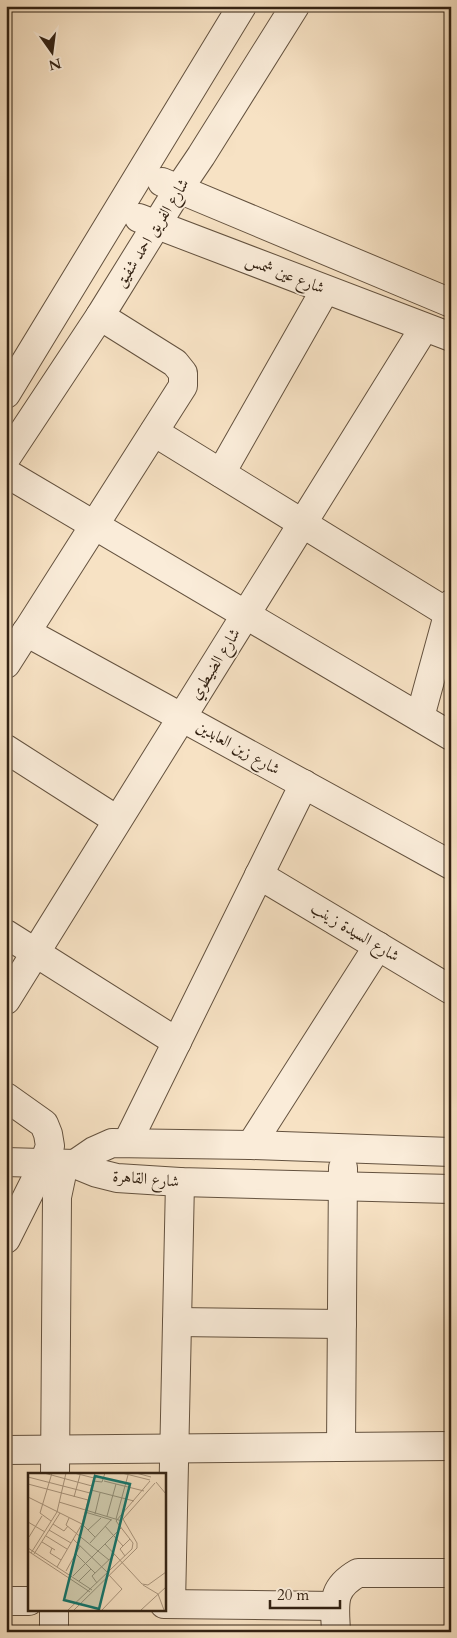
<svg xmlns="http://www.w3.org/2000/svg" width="457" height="1638" viewBox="0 0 457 1638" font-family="Cardo,Amiri,serif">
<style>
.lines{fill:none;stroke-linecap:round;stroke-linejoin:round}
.minor-casing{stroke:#64523f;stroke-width:30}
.minor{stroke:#faecd9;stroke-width:28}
.labels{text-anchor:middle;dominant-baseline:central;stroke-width:4;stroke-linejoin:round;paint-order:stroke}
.street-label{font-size:16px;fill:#332213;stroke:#faecd9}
.inset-road{fill:none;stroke:#a9957d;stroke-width:1}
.view{fill:#0f766e;fill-opacity:0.15;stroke:#0f766e;stroke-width:2.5}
.inset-edge{fill:none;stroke:#332213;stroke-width:2.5}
</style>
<rect width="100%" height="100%" fill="#f7e2c4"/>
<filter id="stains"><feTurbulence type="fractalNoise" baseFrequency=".004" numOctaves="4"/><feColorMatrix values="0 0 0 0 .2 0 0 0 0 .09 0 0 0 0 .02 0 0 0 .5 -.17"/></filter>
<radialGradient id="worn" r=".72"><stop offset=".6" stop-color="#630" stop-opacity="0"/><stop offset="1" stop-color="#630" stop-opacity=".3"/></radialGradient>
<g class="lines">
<g class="minor-casing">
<g id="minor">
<polyline points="162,182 451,303"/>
<polyline points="139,218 451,337"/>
<polyline points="6,394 242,6"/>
<polyline points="154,432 448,613"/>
<polyline points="6,458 100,316 178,190 201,156 295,6"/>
<polyline points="6,473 451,736"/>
<polyline points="221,473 325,290"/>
<polyline points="26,632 451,865"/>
<polyline points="6,664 183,386 183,373 175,363 100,316"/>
<polyline points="420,717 451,604"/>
<polyline points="6,749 117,820"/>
<polyline points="259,875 451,990"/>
<polyline points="6,934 177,1042"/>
<polyline points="6,1000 424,328"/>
<polyline points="6,1097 44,1124 48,1134 50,1146 44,1163 6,1239"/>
<polyline points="127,1143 304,784"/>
<polyline points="251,1145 378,946"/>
<polyline points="6,1162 75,1164 97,1173 117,1178 180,1182 451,1189"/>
<polyline points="75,1164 94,1151 112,1143 251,1145 451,1152"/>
<polyline points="177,1322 342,1324"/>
<polyline points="341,1447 343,1168"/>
<polyline points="6,1450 451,1446"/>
<polyline points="55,1474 57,1197 64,1164"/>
<polyline points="6,1601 29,1601"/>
<polyline points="164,1604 335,1606"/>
<polyline points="171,1604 180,1182"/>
<polyline points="54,1632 54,1609"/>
<path d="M336 1632C335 1604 330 1589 358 1573H451"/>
</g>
</g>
<use href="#minor" class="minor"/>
</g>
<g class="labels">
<g class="street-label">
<text transform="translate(152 233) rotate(-58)">شارع الفريق احمد شفيق</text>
<text transform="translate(285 274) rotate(21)">شارع عين شمس</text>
<text transform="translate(215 664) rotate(-58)">شارع الضيطوي</text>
<text transform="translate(238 748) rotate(29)">شارع زين العابدين</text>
<text transform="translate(355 932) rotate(31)">شارع السيدة زينب</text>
<text transform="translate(146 1179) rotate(5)">شارع القاهرة</text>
</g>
</g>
<g transform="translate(28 1473)">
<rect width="138" height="138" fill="#f7e2c4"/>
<path class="inset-road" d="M16 0 64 13M46 0 66 5M94 0 122 7M108 0 123 4M0 4 62 20M65 8 74 9 77 0M76 8 116 18M128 9 138 21M0 11 60 27M63 17 106 28M0 24 54 51 67 64M46 24 52 2M31 29 94 48M57 39 84 47M67 41 72 20M79 43 88 11M41 45 38 52 81 87M88 46 100 2M23 48 12 40 24 0M0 49 17 59M25 51 36 58 40 53M77 53 95 73M21 57 43 70M60 57 73 45M18 63 39 76M1 64 14 43M45 66 80 100M14 69 27 77M62 70 83 47M77 71 114 111 120 112 138 99M0 75 64 117M24 75 22 80 33 87M0 78 62 119M3 80 29 39 38 0M6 81 32 40M48 81 67 100M97 83 92 76 102 66M29 94 54 51 67 0M38 98 52 73M45 103 93 55M51 108 63 96M69 110 64 103 87 81M115 112 130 121 136 137M40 137 104 76 105 70 88 48 122 8M46 137 109 75V70L95 46 127 10M74 137 94 116 81 102M113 137 138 114"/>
<path class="view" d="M67 3 102 11 71 136 36 127Z"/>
<rect width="138" height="138" class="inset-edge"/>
</g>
<rect width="457" height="1638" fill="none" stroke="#f7e2c4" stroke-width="25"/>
<rect x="8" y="8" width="442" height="1623" fill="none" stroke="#332213" stroke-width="2.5"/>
<rect x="12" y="12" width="432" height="1613" fill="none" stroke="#332213"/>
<g transform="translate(52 52) rotate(166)" stroke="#faecd9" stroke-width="4" paint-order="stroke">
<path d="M0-4L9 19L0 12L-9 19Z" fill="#332213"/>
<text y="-8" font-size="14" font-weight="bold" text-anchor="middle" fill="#332213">N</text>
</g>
<path d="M270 1600v8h70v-8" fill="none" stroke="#332213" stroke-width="2.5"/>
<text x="277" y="1600" font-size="15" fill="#332213" stroke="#faecd9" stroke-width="4" paint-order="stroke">20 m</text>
<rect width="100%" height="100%" filter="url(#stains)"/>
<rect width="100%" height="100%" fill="url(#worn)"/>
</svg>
